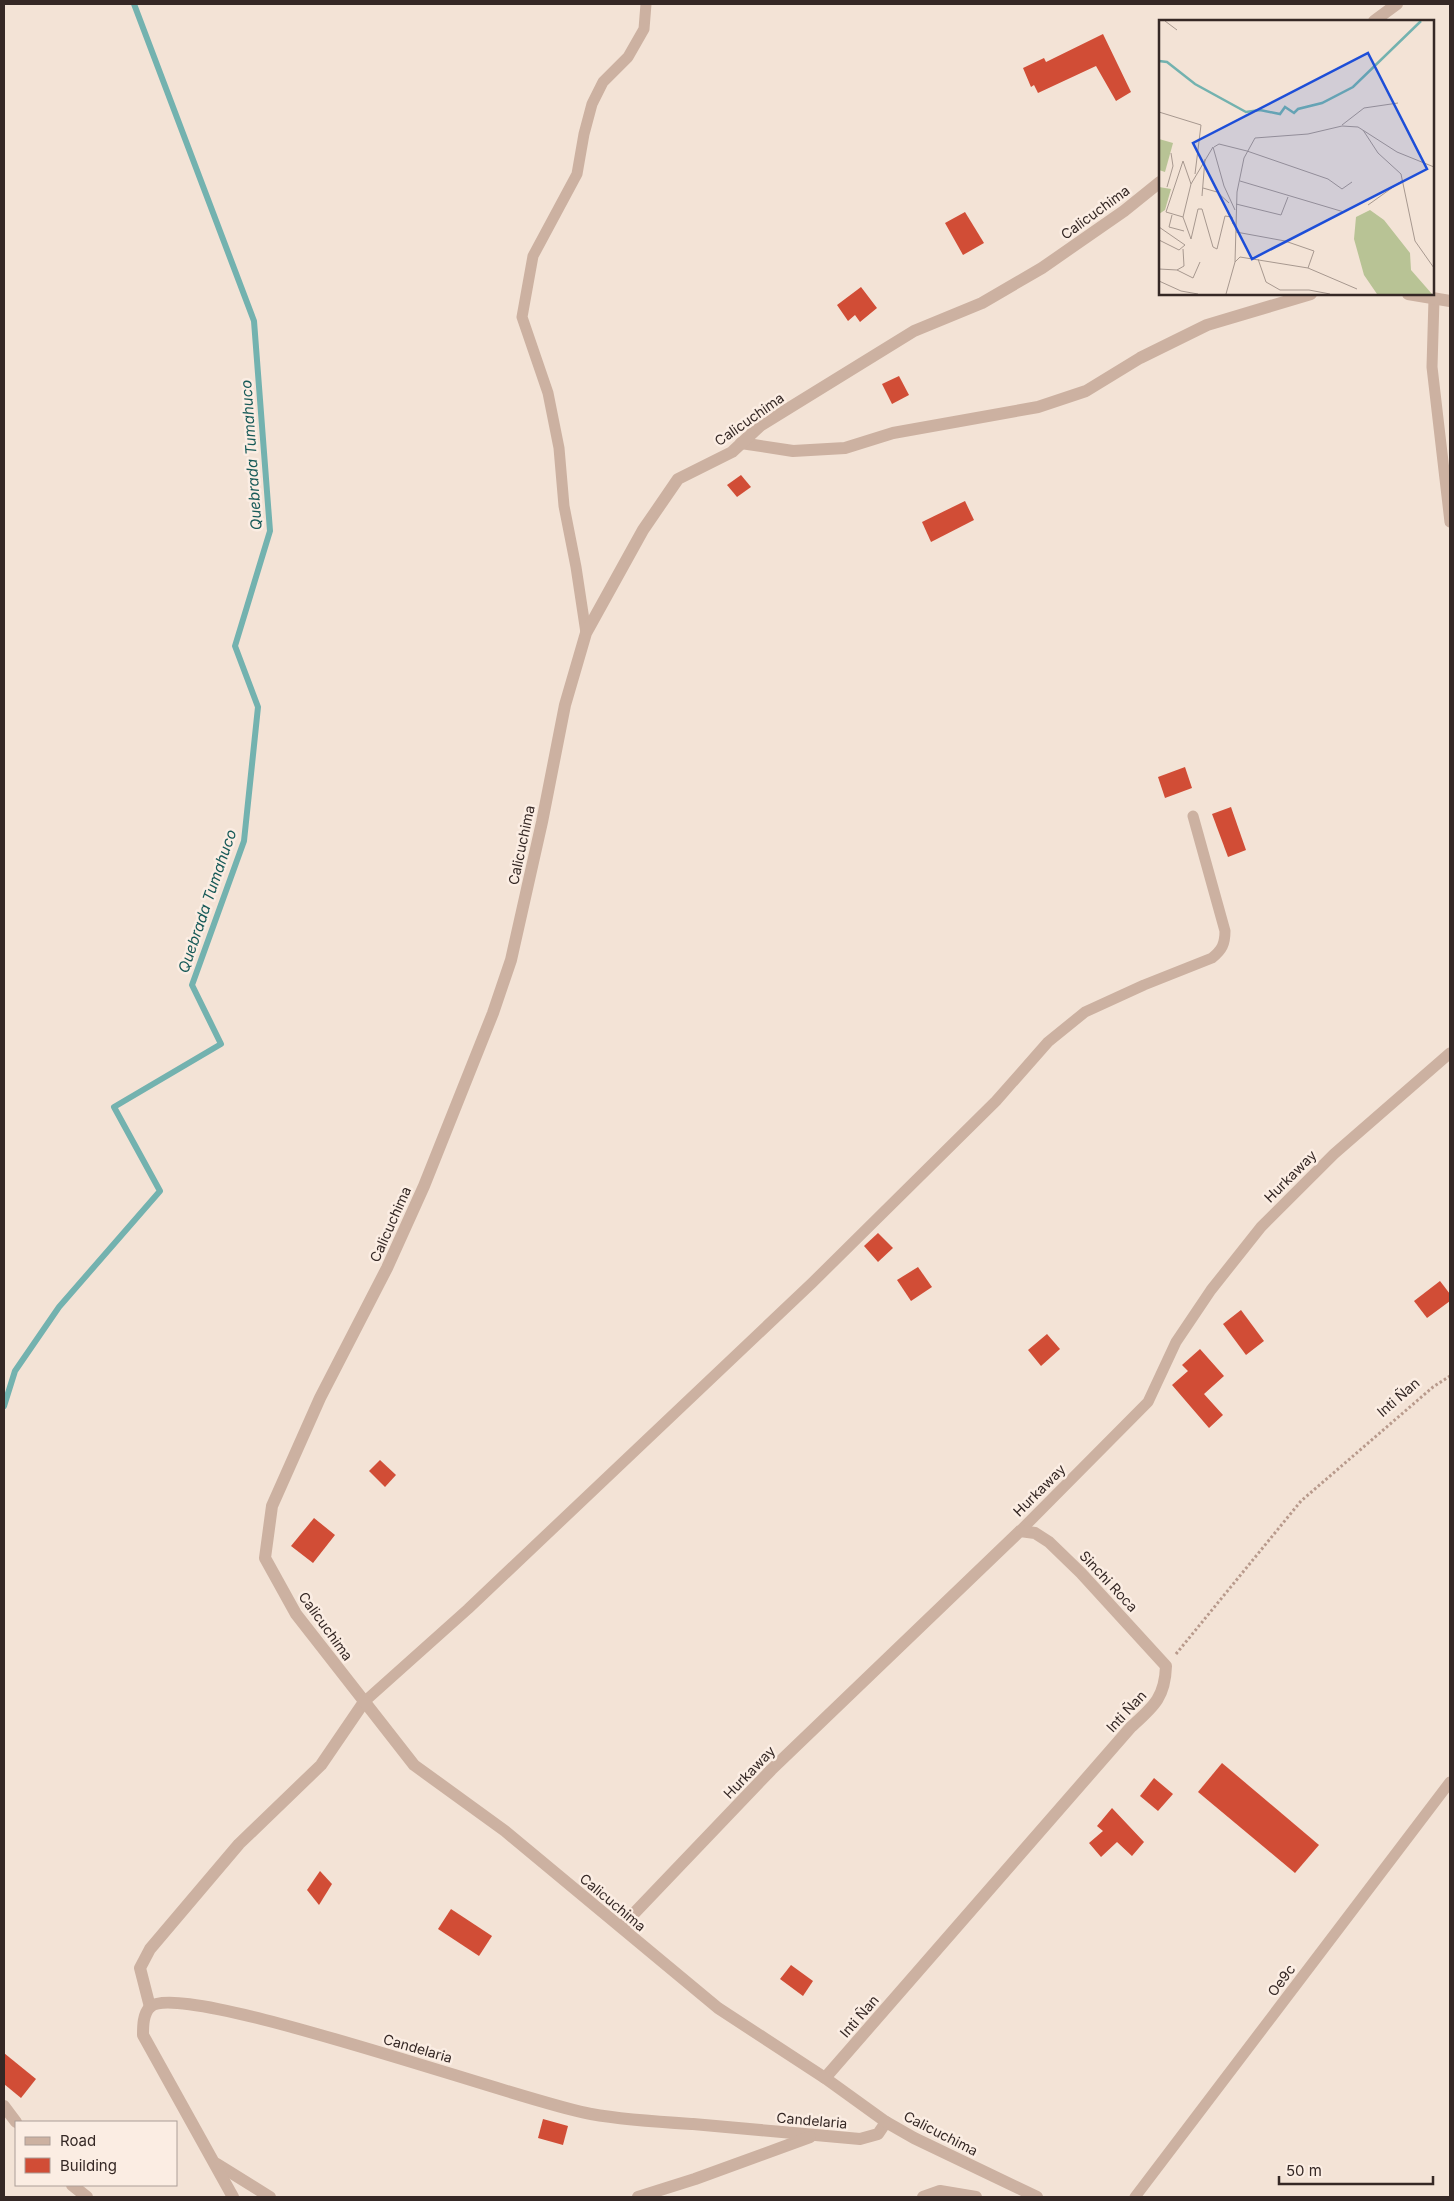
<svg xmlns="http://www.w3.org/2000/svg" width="1454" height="2201" viewBox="0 0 1454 2201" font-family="Inter,sans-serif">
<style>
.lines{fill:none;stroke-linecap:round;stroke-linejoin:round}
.stream{stroke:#73b2af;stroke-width:6}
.building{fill:#d14d36}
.path{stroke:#b89a8c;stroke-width:3;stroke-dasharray:2.5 2.5;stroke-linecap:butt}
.service{stroke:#ccb1a1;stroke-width:11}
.minor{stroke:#ccb1a1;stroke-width:12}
.labels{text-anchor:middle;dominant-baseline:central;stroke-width:5;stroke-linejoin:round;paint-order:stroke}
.street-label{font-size:14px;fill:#352825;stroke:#fbede3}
.water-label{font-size:15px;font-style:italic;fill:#175a58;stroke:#fbede3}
.inset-river{fill:none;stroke:#73b2af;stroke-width:2.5}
.inset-road{fill:none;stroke:#a7988f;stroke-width:1}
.view{fill:#1d4ed8;fill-opacity:0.15;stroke:#1d4ed8;stroke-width:2.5}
.inset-edge{fill:none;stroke:#352825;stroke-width:2.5}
</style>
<rect width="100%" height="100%" fill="#f3e3d6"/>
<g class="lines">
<polyline class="stream" points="4,1406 15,1371 59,1307 160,1191 114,1107 221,1044 192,985 244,841 258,707 235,646 270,531 254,321 134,4"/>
</g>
<g class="building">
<polygon points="1103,34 1131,92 1116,101 1096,66 1038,93 1034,85 1031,87 1023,68 1044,58 1046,62"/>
<polygon points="965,212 984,243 963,255 945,223"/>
<polygon points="861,287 877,308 860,322 855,315 848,321 837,305"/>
<polygon points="899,376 909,395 892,404 882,384"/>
<polygon points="741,475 751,487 737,497 727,485"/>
<polygon points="965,501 974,520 931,542 922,522"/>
<polygon points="1185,767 1192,788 1165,798 1158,777"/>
<polygon points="1231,807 1246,850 1228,857 1212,814"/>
<polygon points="878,1233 893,1248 878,1262 864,1246"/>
<polygon points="918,1267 932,1287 911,1301 897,1280"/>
<polygon points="1440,1281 1450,1294 1450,1301 1427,1318 1414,1301"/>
<polygon points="1241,1310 1264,1341 1246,1355 1223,1324"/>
<polygon points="1047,1334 1060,1349 1041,1366 1028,1350"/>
<polygon points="1200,1349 1224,1376 1204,1394 1223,1415 1209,1428 1172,1385 1188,1371 1182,1365"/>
<polygon points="380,1460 396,1475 385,1487 369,1471"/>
<polygon points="314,1518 335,1535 313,1563 291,1546"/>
<polygon points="1222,1763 1319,1845 1295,1873 1198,1792"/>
<polygon points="1154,1778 1173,1794 1158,1811 1140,1796"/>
<polygon points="1112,1808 1144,1842 1132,1856 1117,1842 1101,1857 1089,1843 1103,1831 1097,1826"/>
<polygon points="320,1871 332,1884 319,1905 307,1890"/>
<polygon points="451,1909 492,1936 479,1956 438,1929"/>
<polygon points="791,1965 813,1981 803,1996 780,1979"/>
<polygon points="4,2053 36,2079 21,2098 4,2084"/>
<polygon points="543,2119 568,2126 563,2145 538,2138"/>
</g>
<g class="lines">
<polyline class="path" points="1176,1654 1301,1501 1433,1387 1450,1376"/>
<g class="service">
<polyline points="1434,299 1432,367 1450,522"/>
<polyline points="586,633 576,567 564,506 559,448 548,393 522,317 533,256 577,174 584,134 592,104 603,82 628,57 644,29 646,4"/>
<polyline points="1020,1531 1148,1402 1176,1342 1211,1290 1261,1227 1334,1154 1450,1053"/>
<path d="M364 1702 468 1609 812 1283 996 1101 1048 1042 1085 1012 1144 985 1212 958C1222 950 1225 944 1225 931L1193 816"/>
<polyline points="1135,2197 1450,1782"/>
</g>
<g class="minor">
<polyline points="1374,21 1397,4"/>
<polyline points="1408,294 1450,301"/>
<polyline points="741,443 793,451 845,448 893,433 1038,407 1086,391 1140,358 1207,325 1311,294"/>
<path d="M621 1927 771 1770 1020 1531 1035 1533 1049 1542 1081 1573 1166 1666C1165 1698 1153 1707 1131 1727L825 2078"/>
<polyline points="150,2007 140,1968 150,1949 239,1844 321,1765 364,1702"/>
<polyline points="4,2106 16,2122"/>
<polyline points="217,2164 270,2197"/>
<polyline points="72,2185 87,2197"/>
<path d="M233 2197 143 2035C143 2026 143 2014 150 2007 181 1978 531 2105 591 2114 624 2120 659 2122 693 2124 749 2129 804 2134 860 2139L878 2134 886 2122"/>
<polyline points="638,2197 695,2179 810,2137"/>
<polyline points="923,2197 940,2191 976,2197"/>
<polyline points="1037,2197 914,2138 886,2122 825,2078 718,2008 505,1831 414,1765 296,1614 265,1558 272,1506 320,1398 387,1268 424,1186 493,1013 511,960 542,822 565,705 586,633 643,530 678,479 732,452 760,426 914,331 982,303 1042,268 1124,211 1160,182"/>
</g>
</g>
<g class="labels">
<g class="street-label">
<text transform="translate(1095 212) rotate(-36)">Calicuchima</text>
<text transform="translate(749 419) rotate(-35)">Calicuchima</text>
<text transform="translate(521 845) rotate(-78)">Calicuchima</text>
<text transform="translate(1290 1176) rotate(-45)">Hurkaway</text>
<text transform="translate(390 1224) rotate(-66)">Calicuchima</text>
<text transform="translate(1398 1397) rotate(-41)">Inti Ñan</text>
<text transform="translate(1039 1490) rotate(-45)">Hurkaway</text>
<text transform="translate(1109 1581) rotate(47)">Sinchi Roca</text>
<text transform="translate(326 1626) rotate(54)">Calicuchima</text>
<text transform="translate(1126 1711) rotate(-47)">Inti Ñan</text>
<text transform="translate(749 1772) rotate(-46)">Hurkaway</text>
<text transform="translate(613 1902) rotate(40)">Calicuchima</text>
<text transform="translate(1281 1980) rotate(-53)">Oe9c</text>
<text transform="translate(859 2016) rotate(-49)">Inti Ñan</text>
<text transform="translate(418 2048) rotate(16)">Candelaria</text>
<text transform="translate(812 2120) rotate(5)">Candelaria</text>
<text transform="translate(941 2133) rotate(27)">Calicuchima</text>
</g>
<g class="water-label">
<text transform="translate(251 455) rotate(-94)">Quebrada Tumahuco</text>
<text transform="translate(207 901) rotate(-71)">Quebrada Tumahuco</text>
</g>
</g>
<g transform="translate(1159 20)">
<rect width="275" height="275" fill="#f3e3d6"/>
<path d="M211 190 225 200 251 233 252 250 273 274H218L205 255 195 219 197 197Z" fill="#b8c395"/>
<path d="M0 167 12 169 6 190 0 194Z" fill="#b8c395"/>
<path d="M0 119 14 123 6 152 0 150Z" fill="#b8c395"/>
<path class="inset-river" d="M0 41 8 42 36 64 87 92 101 90 121 94 126 87 135 93 139 89 163 83 194 67 262 1"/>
<path class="inset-road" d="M6 1 18 10M0 92 42 105 36 154M183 105 205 88 239 83M204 110 219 133 242 154 256 221 275 248M55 127 60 124 88 131 169 159 183 169 193 162M81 161 185 192M8 167 14 146 12 133M44 168 58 172 70 183M43 176 46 139M77 184 122 195 129 177M209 185 244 160M7 192 24 141 32 164 54 127 65 166 76 190M7 192 24 197M13 195 10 207 25 211M24 197 32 219 39 189H43L54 227 58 229 66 196 73 197 74 204M24 197 32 164M0 207 26 225 20 230 0 220M77 212 126 221 155 231 149 248M99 239 107 262 121 270H150L171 274M76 242 81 237 149 248 198 269M0 249 18 250 34 258 41 242M18 250 25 246 24 229M0 261 22 271 39 274M67 274 76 242 78 172 85 138 96 118 149 114 183 106 199 107 238 132 275 147"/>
<path class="view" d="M209 33 268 149 93 239 34 123Z"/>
<rect width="275" height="275" class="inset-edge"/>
</g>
<rect width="1454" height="2201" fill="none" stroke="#352825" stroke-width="10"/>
<rect x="15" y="2121" width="162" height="65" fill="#fbede3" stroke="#ac9e97"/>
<rect x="25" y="2137" width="25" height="8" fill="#ccb1a1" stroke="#ac9e97"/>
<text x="60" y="2146" font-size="15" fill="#352825">Road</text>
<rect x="25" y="2158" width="25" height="15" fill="#d14d36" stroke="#ac9e97"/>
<text x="60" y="2171" font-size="15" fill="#352825">Building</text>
<path d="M1279 2176v8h154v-8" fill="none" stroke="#352825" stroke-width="2.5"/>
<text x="1286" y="2176" font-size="15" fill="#352825" stroke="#fbede3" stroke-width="4" paint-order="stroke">50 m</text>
</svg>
